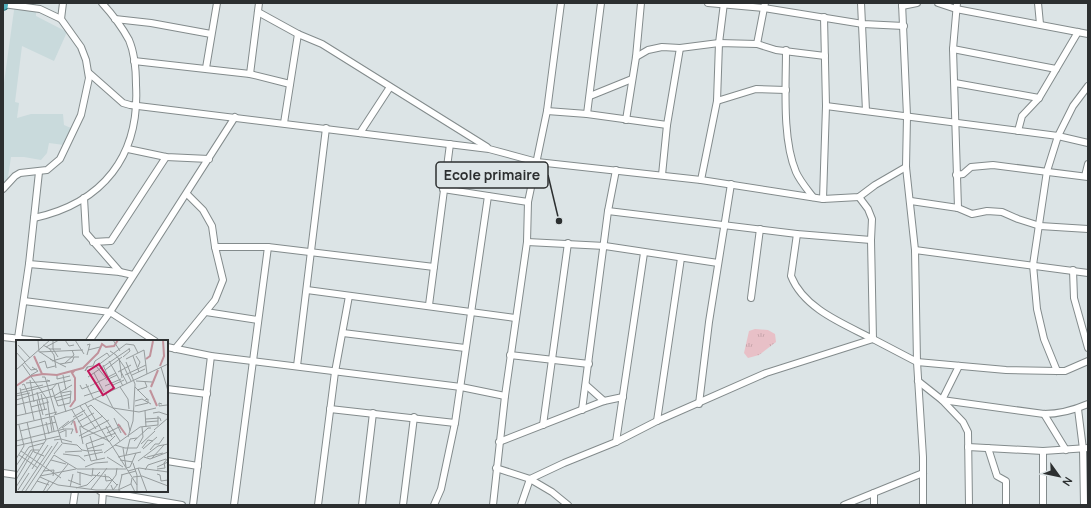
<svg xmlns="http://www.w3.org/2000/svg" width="1091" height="508" viewBox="0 0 1091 508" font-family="Manrope,sans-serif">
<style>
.built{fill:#c9dadc}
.grass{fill:url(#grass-tufts)}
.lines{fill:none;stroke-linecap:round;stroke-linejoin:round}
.minor-casing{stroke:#838b8c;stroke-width:8}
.trunk-casing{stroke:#2b7681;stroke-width:12}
.minor{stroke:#fff;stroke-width:6}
.trunk{stroke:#54b0be;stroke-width:10}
.inset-river{fill:none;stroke:#c1929b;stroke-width:2}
.inset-road{fill:none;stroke:#969c9d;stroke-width:1}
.view{fill:#c2185b;fill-opacity:0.15;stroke:#c2185b;stroke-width:2}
.inset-edge{fill:none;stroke:#2c2f30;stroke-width:2}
.leader{fill:none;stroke:#2c2f30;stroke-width:1.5}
.callout-dot{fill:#2c2f30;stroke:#dce4e6;stroke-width:1.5}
.callout{fill:#dce4e6;stroke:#2c2f30;stroke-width:1.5}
.callout-label{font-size:14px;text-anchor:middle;font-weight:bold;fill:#2c2f30}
</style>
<defs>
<pattern id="grass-tufts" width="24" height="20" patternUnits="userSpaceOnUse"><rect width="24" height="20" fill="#e8c0c7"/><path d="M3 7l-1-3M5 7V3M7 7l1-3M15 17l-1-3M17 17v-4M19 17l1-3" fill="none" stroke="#c7a5ab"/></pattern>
</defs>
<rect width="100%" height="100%" fill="#dce4e6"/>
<polygon class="built" points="15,3 36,3 36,16 67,32 54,61 22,46 15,102 19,103 17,118 31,114 63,114 64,125 71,128 64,145 49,143 47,153 41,160 24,157 11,157 7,184 3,185 3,90"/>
<polygon class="grass" points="755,329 768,330 775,334 776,342 759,355 748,358 744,353 749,331"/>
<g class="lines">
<g class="minor-casing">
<g id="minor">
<polyline points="708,3 764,8 863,24 904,26"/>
<polyline points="861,3 866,111"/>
<polyline points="902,3 907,116 906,167 915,250 917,362 923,457 923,505"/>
<polyline points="938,3 956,9 1088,34"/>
<polyline points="957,3 953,49 958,208"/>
<polyline points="1038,3 1040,24"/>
<polyline points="902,6 917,3"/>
<polyline points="258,12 298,34 322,44 487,147"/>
<polyline points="61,19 63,3"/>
<polyline points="115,19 151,23 211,34"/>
<polyline points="757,44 765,3"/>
<polyline points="953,49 1056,69"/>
<path d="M786 50C786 86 782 139 796 172 800 181 807 189 813 197"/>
<polyline points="636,57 648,50 662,47 680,48 719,43 757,44 776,50 825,56"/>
<polyline points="134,61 250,74 290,84"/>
<polyline points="206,68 217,3"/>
<polyline points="89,73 123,103 130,105 489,149 537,162 701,180 823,199 859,197 875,185 906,167"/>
<polyline points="250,74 259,3"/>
<polyline points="955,83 1039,98"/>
<polyline points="590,96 632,79"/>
<polyline points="717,101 756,89 786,90"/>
<polyline points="826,106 1058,136 1088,143"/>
<polyline points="547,111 587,114 667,125"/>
<polyline points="587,114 601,3"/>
<polyline points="626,120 636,57 641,3"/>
<polyline points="284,123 298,34"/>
<polyline points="1018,131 1022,116 1039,98 1078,32"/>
<polyline points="360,133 390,87"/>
<polyline points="128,149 166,157 209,159"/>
<polyline points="662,175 667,125 680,48"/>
<polyline points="956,175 963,174 971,167 993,165 1088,177"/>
<polyline points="1085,176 1088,164"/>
<polyline points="701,180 717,101 719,43 724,3"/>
<polyline points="3,189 15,176 20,173 47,170 60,159 81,115 89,78 86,60 81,47 61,19 40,9 3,4"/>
<polyline points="443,189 528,202"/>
<polyline points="84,198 86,233 120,272"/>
<polyline points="823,199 826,106 824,17"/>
<polyline points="911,201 958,208 972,214 987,211 1002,212 1018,219 1040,226 1088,229"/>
<polyline points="608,211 797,234 871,240"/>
<path d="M34 218C103 203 140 156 136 85 136 70 135 54 129 40 122 27 112 14 102 3"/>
<path d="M797 234 791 276C804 309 844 324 873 339L871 240 872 219 868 209 859 197"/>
<polyline points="93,242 111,241 166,157"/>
<polyline points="527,242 605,246 718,263"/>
<polyline points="215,247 268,247 434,267"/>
<polyline points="915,250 1088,273"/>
<polyline points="29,264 120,272 133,275"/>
<polyline points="1073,270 1074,298 1088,348"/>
<polyline points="307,290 515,318"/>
<polyline points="751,298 760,229"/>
<polyline points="24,301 110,312 155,341"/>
<polyline points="429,305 450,144"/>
<polyline points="206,312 258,320"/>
<polyline points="343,333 465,348"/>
<polyline points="3,337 39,341"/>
<polyline points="18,338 29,264 39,172"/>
<polyline points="89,341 110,312 235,117"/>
<polyline points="167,347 211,356 461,387 505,396"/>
<polyline points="175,349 215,300 223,280 215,247 212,226 203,210 187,194"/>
<polyline points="510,355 589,364"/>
<polyline points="297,366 326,128"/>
<polyline points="959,366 942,400 963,422 968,432 969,505"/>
<polyline points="1057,371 1044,339 1037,309 1033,265 1047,171 1058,136 1073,106 1088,86"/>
<path d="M918 381 942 400 1044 414C1060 414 1074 410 1088 404"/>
<polyline points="586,385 604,401"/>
<polyline points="167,389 207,394"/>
<polyline points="699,404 709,322 731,184"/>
<polyline points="330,409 455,423"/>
<polyline points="1078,409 1083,449 1084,505"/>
<polyline points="582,410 608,211 616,170"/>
<polyline points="1044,414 1066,450"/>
<polyline points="657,421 681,258"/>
<polyline points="543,425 568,243"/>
<polyline points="499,442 604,401 623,397"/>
<polyline points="616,442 644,253"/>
<polyline points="968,447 1043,451 1088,448"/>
<polyline points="988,448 997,476 1006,481 1006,505"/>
<polyline points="1043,451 1043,505"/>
<polyline points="167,461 198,466"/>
<polyline points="496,468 530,479 564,463 616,442 657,421 766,373 873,339 917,362 1006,370 1057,371 1065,371 1088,361"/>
<polyline points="3,473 17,475"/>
<polyline points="100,491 182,505"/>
<polyline points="874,493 874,505"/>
<polyline points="73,505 75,491"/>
<polyline points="102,505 103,491"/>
<polyline points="193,505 211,356"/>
<polyline points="234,505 268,247"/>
<polyline points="318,505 335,372 349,296"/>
<polyline points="362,505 373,413"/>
<polyline points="403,505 414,417"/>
<polyline points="434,505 441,489 455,423 488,196"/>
<polyline points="493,505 505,396 527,242 528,202 547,111 561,3"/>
<polyline points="521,505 530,479 552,492 568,505"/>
<polyline points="844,505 923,473"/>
</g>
</g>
<g class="trunk-casing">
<polyline id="trunk" points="3,5 3,3"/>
</g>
<use href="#minor" class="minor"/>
<use href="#trunk" class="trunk"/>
</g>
<g transform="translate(16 340)">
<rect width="152" height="152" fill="#dce4e6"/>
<path class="inset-river" d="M18 16 26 34M130 19 134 16 137 1M144 26 148 16 147 0M27 34 41 35 67 28 82 13 86 4 90 7 98 6 102 0M0 46 15 36 27 34M135 47 142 30M134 50 141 66M54 67 59 60V38L56 33 59 30M58 81 61 93M102 84 110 95"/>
<path class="inset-road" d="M22 0 23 12 67 10M49 0 53 6 58 5M59 0 68 14M97 0 104 11M37 1V9L42 17M2 5 14 18M27 5 34 9H45M30 7 43 0M33 8 38 15 40 28M72 10 84 7M94 11 100 15 109 28M0 12 9 22M24 12 36 20M71 15 74 4 71 5M117 16 123 32M120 16 124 22 122 27M107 17 114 11 113 8M103 18 106 38M34 19 50 27M110 19 128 10 131 34M36 21 50 17H63M93 21 107 46M8 22 15 30 21 29M110 22 119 44 117 81 112 97M23 23 29 21 31 28 39 26M49 23 58 15 56 10M6 24 31 59 36 92M44 24 56 22 58 17M87 25 98 50M80 26 90 38M81 26 110 4 118 5 122 13M72 27 69 31 71 27 77 26 79 21 91 13 94 17M145 27 152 51M109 29 115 41M0 30 34 0M89 30 106 17M104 30 111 43M102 32 115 25M78 33 88 52M15 35 22 31 16 27M47 35 50 50M109 35 130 25M116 35 129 29M41 36V39L54 36M26 37H29L40 75M72 37 113 9M14 40 18 62M90 40 101 35M120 41 136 42M10 43 34 41 31 40M42 43 50 72M70 44 78 60M6 45 8 44 12 53 18 80M64 45 66 49 73 46M97 45 108 40M74 46 100 33M89 46 105 39M104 47 112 59 113 69M119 47 131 59M4 48 10 74M36 49 42 66 54 63 55 51 45 53M5 50 27 45M121 50 131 47 129 42M21 52 27 75M0 54 55 40M25 54 29 70M90 54 97 68 112 82 114 91M0 56 14 53M68 56 86 50M38 58 55 54M79 59 97 68 123 72 140 68M0 60 36 49 41 43M40 61 55 57M119 61 126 59 135 64M69 63 93 102 99 96M146 64 143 63V66L151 65M0 65 38 56 56 45M64 66 80 89M119 66 132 63V59L129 60M15 67 33 62M72 67 75 65 91 81 104 101M56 70 67 88 93 101 121 145M129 71 130 87M137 73 143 72 152 75M29 75 41 72M38 75 57 69 152 24M0 76 31 69M38 76 46 103M35 77 38 91M57 77 69 70M98 78 105 93M130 79 144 78 145 81M11 82 18 112 28 116M30 82 33 94M62 82 78 73M129 82 142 81M0 85 38 76M55 85 58 79 67 74M90 86 96 97M46 88 57 80M43 89 53 81M47 89H57L55 94M64 89V86L66 87 87 76M64 89 67 104M138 90 152 78M4 91 40 82M43 93 50 90V97M91 93 105 86M63 96 93 80M74 96 81 120M65 98 95 86M38 100 45 99 56 102M0 101 48 89M118 101 132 88H135M46 103 61 105 66 110 72 111M125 104 139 91M99 105 109 108H121L127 97 126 87M0 106 44 96M107 108 110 127M126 108 132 100 137 101M71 109 88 104M127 109 141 97M134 110 139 104H143L148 97M5 111 45 138M72 111 86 110M49 112 66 111M88 113 124 87 142 85V76M38 114 46 104M47 114 63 116 69 121M3 115 22 128M38 115 61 129H110M110 115 114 99 121 98M68 116 87 112M91 117 107 127M102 117 125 112M128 117 134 119 152 112M131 117 147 113M89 118 75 121 70 104 100 93M136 118 148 105M0 119 8 106 3 85M35 120 50 124M104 120 117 122M122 121 142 106 152 104M117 123 121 135V152M0 126 13 107 28 103M69 127 79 123 92 122M141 127 152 122M110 128 114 127 120 113M122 128 131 152M16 129 32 105M141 129 149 128 148 123 152 118M129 130 132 125 150 119M27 131 38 130 37 136M112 131 123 128 152 132M61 132 76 136 77 128M0 134 15 110H23M89 134 90 141 97 140M141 134 144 135 145 141 152 140M76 135 93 137 101 145M105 135 120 131M106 135 103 148V151L108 152M24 136 60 129M24 137 42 145 80 150H102L115 144M117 137 126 136 152 146M116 138 115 144 119 152M0 140 17 111M52 140 65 145M21 141 33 145M64 145V132M95 145 97 150 102 144M0 147 30 100 21 60M54 147 57 134M60 148 71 145 84 132M75 149 91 128M2 150 13 133M89 150 100 135 101 128M6 151 36 106M9 152 42 102M14 152 38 115M27 152 33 141M30 152 52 124"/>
<path class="view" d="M83 24 98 48 87 55 72 31Z"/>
<rect width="152" height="152" class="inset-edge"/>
</g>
<path class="leader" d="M559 221L548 175"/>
<circle class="callout-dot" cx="559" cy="221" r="4"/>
<rect class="callout" x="436" y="162" width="112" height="26" rx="4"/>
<g class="callout-label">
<text x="492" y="180">Ecole primaire</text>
</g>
<rect width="1091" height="508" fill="none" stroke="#2c2f30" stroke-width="8"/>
<g transform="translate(1059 476) rotate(123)" stroke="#dce4e6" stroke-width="3" paint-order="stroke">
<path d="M0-3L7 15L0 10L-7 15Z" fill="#2c2f30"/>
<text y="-6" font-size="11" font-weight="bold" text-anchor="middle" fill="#2c2f30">N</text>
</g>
</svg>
